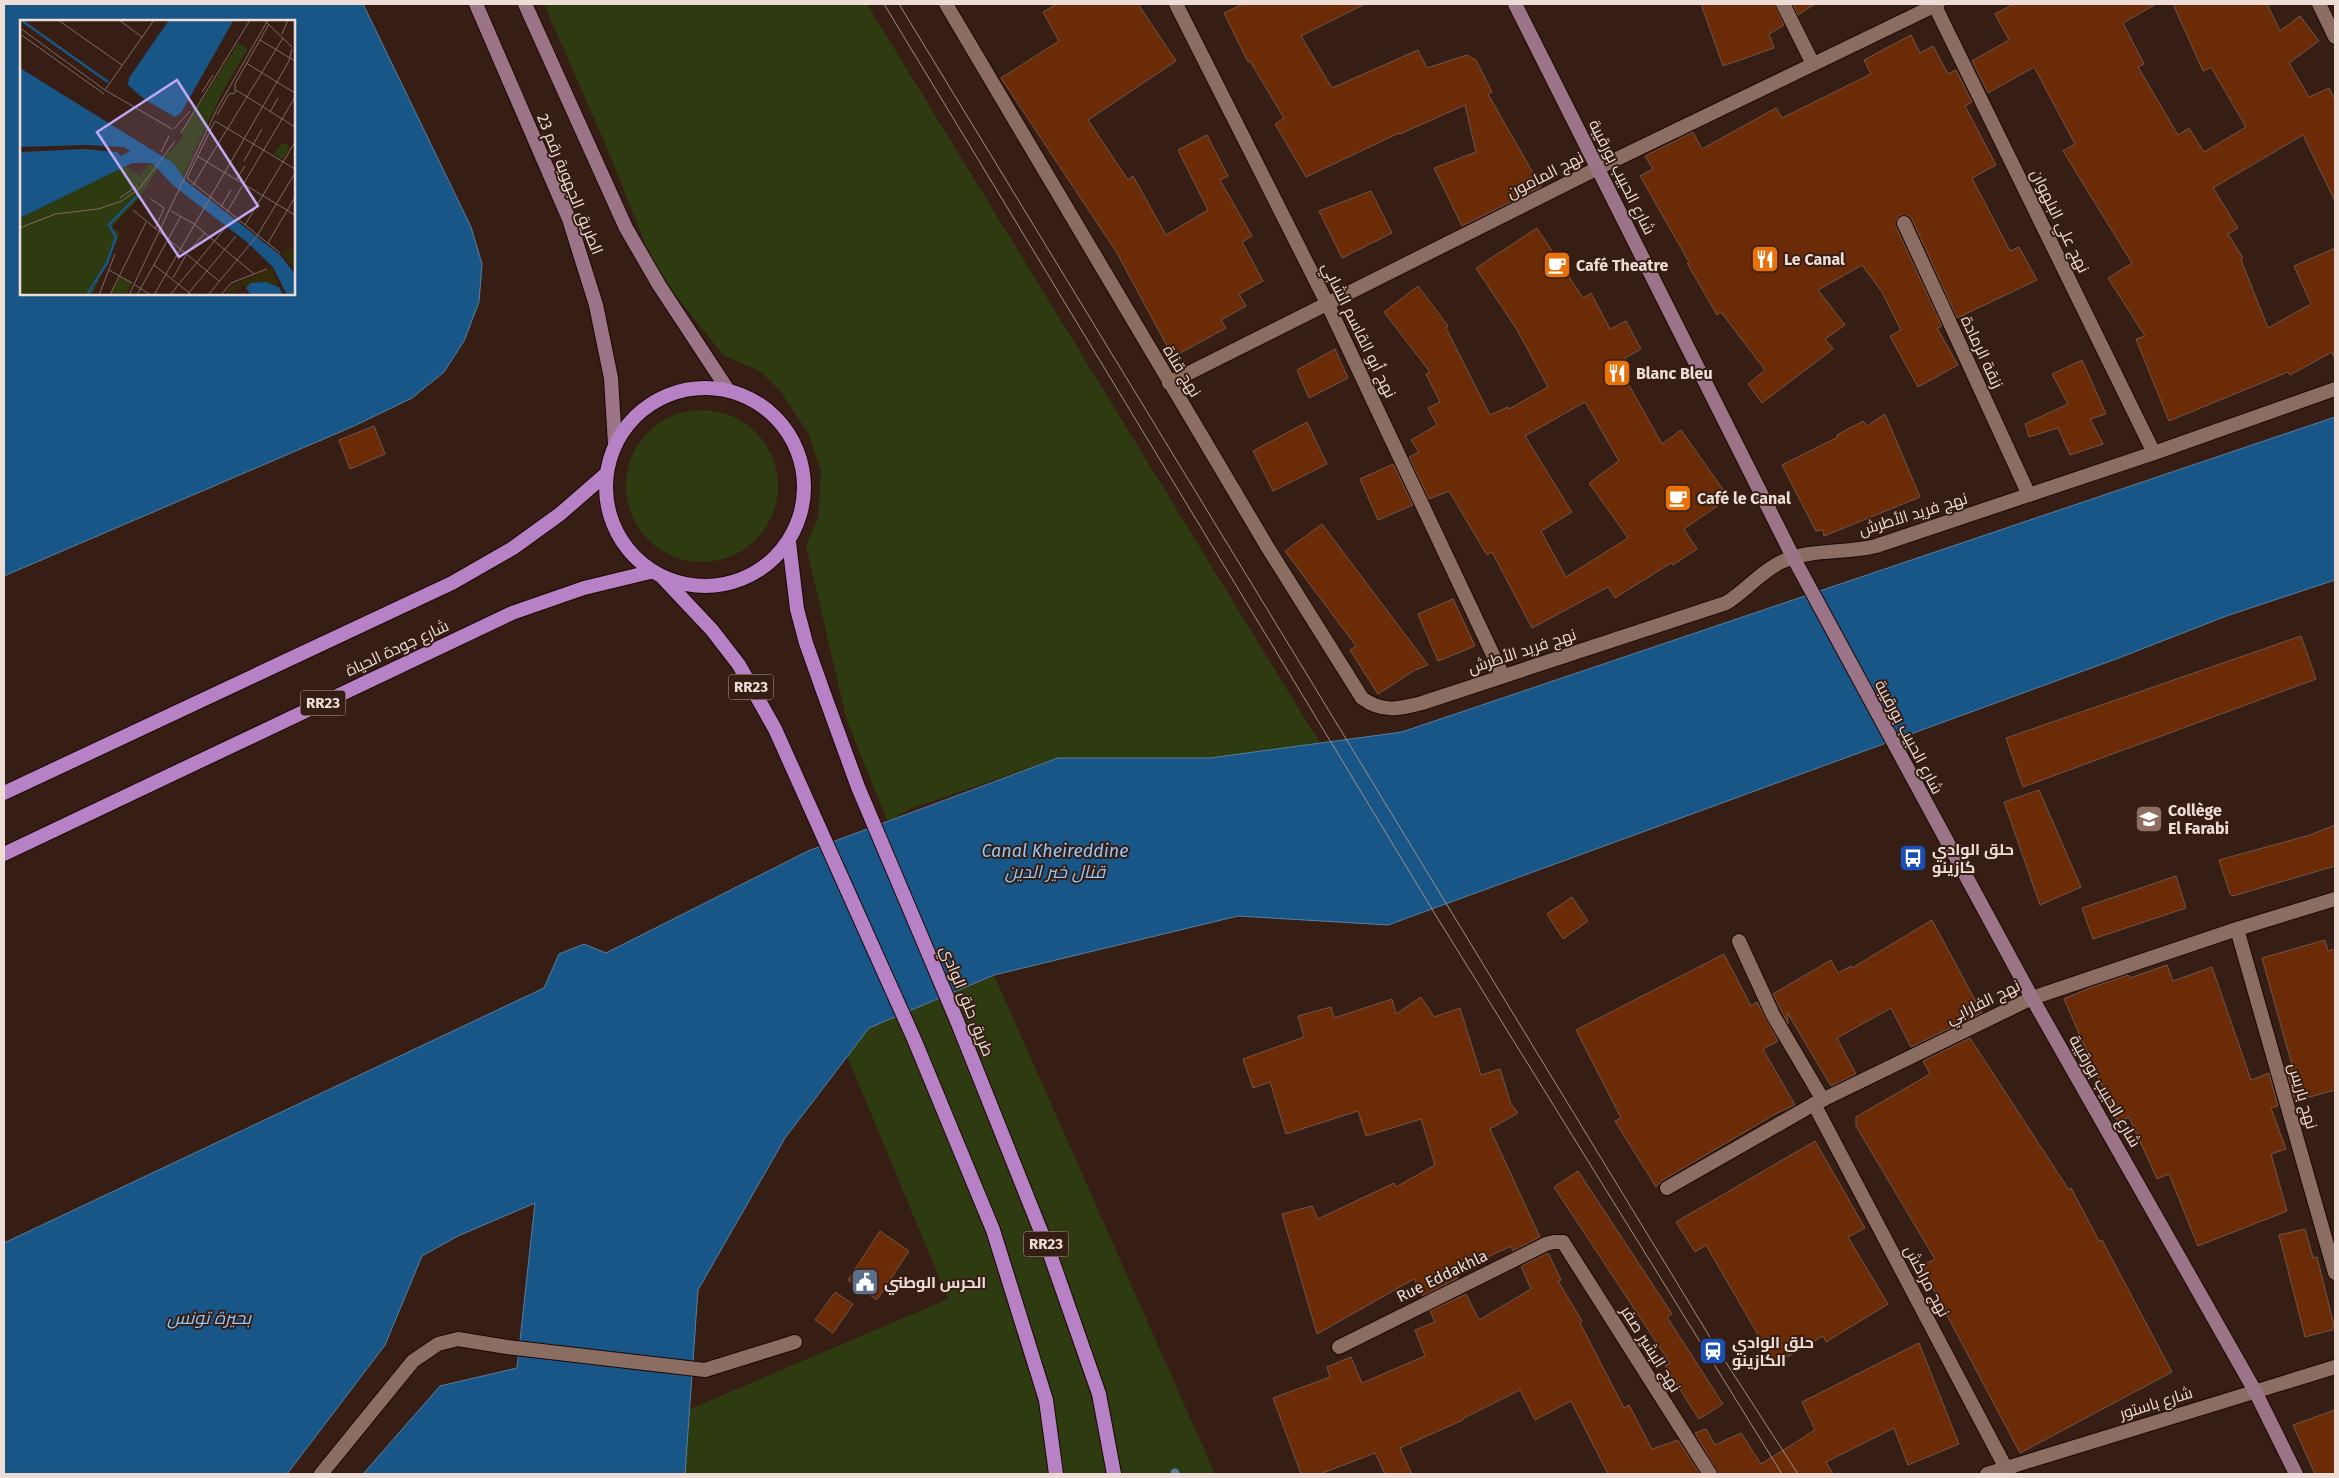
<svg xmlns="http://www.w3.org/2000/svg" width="2339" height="1478" viewBox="0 0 2339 1478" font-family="'Fira Sans',Cairo,sans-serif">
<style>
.green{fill:#2e3a0f}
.water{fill:#185688;stroke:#587e9f;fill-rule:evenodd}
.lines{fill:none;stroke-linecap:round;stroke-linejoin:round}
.stream{stroke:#587e9f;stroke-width:9}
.building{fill:#6c2b07;stroke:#71564a;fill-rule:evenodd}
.service-casing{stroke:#1c0702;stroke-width:16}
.minor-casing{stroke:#1c0702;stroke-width:16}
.secondary-casing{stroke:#1c0702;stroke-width:16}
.trunk-casing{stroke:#1c0702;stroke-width:16}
.service{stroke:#8b6d62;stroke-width:14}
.minor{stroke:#8b6d62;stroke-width:14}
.secondary{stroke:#9b7587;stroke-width:14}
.trunk{stroke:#b682c5;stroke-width:14}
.tram{stroke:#a28f87;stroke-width:1}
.labels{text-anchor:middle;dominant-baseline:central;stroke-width:4;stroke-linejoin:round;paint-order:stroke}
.shield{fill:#361e15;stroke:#b7a49c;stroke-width:1}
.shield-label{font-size:15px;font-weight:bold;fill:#eeddd6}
.street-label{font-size:16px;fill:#eeddd6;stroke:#361e15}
.poi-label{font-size:16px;font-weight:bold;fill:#eeddd6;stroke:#361e15;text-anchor:start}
.water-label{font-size:18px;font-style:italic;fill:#8fc7fb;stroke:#361e15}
.inset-river{fill:none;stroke:#185688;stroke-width:2.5}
.inset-road{fill:none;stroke:#806a62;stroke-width:1}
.view{fill:#c0a8f3;fill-opacity:0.15;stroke:#c0a8f3;stroke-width:2.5}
.inset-edge{fill:none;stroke:#eeddd6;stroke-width:2.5}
</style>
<rect width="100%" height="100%" fill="#361e15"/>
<g class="green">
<polygon points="544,4 867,4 1329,758 1058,758 910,809 888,822 847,721 806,546 818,517 821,471 808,433 781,392 760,371 724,356 656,271 610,155"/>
<circle cx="702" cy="486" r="76"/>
<polygon points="994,975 1215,1474 685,1474 690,1409 948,1299 840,1039"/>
</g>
<g class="water">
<path d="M4 4H363L471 227 482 264 479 302 464 341 444 372 412 398 354 426 4 576ZM21 21H294V294H21Z"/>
<polygon points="2335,417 2335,580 2229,615 2116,659 1388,925 1238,916 994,975 869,1028 785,1138 698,1290 685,1474 363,1474 440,1386 517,1368 535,1203 458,1236 422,1256 385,1345 287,1474 4,1474 4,1243 544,988 559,954 584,944 606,953 808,851 1058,758 1210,758 1402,732"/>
</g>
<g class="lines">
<polyline class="stream" points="1175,1473 1175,1474"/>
</g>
<g class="building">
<polygon points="1057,4 1138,4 1176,61 1088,120 1128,180 1133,176 1166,235 1208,210 1178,150 1207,135 1228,176 1220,180 1252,236 1242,242 1263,281 1239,294 1246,306 1221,320 1226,328 1173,357 1117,253 1001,78 1059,41 1043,12"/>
<polygon points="1243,4 1365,4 1301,36 1332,88 1418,50 1427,68 1467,55 1476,60 1492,92 1488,94 1541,187 1462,226 1434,168 1476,152 1465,105 1400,134 1399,133 1306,177 1275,124 1284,118 1250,61 1248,62 1224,13"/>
<polygon points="1701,4 1774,4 1784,25 1769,34 1774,48 1723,66"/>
<polygon points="1793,4 1815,4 1798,15"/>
<polygon points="2014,4 2156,4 2123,23 2144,64 2138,67 2178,135 2189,128 2204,152 2246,127 2211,67 2203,71 2173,4 2267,4 2280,31 2300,16 2319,41 2289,63 2309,97 2329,88 2335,100 2335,201 2303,135 2213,188 2238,228 2228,234 2243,258 2241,260 2268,328 2311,304 2294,266 2335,248 2335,359 2332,352 2290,375 2288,372 2169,421 2136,339 2145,336 2108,278 2132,263 2063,151 2075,144 2034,67 1988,93 1972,61 2009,40 1995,14"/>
<polygon points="1911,35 1920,53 1933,46 1948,74 1956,70 1972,102 1965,106 1996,165 1972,178 2010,251 2019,247 2037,280 1957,318 1912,219 1909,216 1901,215 1897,218 1896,227 1942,326 1937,328 1958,365 1918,387 1890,336 1901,330 1882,292 1862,265 1818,290 1845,325 1825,339 1833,349 1762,403 1748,384 1765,370 1721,312 1717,315 1687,263 1689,262 1640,176 1653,169 1645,156 1693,132 1702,149 1776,108 1782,118 1871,74 1864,60"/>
<polygon points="1371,191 1392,233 1342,258 1319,211"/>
<path d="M1537 228 1583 298 1591 293 1610 329 1626 321 1641 349 1622 360 1631 377 1626 380 1662 444 1681 430 1729 498 1684 529 1697 549 1673 565 1671 563 1615 598 1608 587 1532 628 1492 552 1487 555 1449 491 1429 499 1409 457 1419 452 1411 440 1437 425 1428 408 1440 402 1426 374 1430 372 1384 312 1418 286 1448 326 1446 328 1490 415 1508 407 1509 409 1548 387 1516 328 1476 268ZM1585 402 1619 461 1589 483 1628 538 1566 577 1541 531 1572 512 1525 436Z"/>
<polygon points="1335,349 1348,378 1309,398 1297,370"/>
<polygon points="2082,360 2106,414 2090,419 2103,444 2070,455 2058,428 2029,437 2025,424 2068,404 2052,374"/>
<polygon points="1885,414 1920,497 1824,536 1823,530 1816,531 1782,465 1838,437 1837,435 1863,421 1867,426"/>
<polygon points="1307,422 1327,464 1273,491 1253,451"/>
<polygon points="374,426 385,454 350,469 339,440"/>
<polygon points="1393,464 1413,505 1378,520 1360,479"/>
<polygon points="1322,524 1428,665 1415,670 1378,694 1350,650 1356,646 1285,551"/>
<polygon points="1453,599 1475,646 1438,661 1418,614"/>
<polygon points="2301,636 2316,679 2023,787 2006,738"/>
<polygon points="2039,790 2081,887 2040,905 2004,802"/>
<polygon points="2335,825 2335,866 2233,896 2230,894 2219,860 2310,835"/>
<polygon points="2176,876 2186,908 2093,939 2082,908"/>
<polygon points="1572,897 1588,921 1563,939 1547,914"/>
<polygon points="1932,920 1982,1013 1911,1047 1891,1008 1837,1038 1856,1074 1831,1086 1787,1012 1788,1024 1773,994 1831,960 1838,973 1851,966 1852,968"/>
<polygon points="2325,940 2328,951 2335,949 2335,1090 2295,1101 2285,1067 2292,1065 2262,958"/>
<polygon points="1724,954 1751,1006 1757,1002 1778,1041 1763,1049 1795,1105 1777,1113 1663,1180 1656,1187 1615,1121 1621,1118 1576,1030"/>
<polygon points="2167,965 2173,981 2212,967 2251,1080 2269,1073 2278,1106 2271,1108 2286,1149 2271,1154 2287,1211 2198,1246 2169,1174 2157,1179 2129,1117 2118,1122 2064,999 2087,989 2128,975 2130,978"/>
<polygon points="1421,997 1434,1017 1460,1008 1481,1075 1500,1069 1511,1104 1518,1113 1490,1129 1540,1237 1513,1251 1511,1246 1456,1272 1458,1278 1423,1296 1414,1279 1317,1334 1282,1214 1312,1206 1318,1219 1394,1183 1396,1187 1435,1165 1421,1119 1366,1136 1358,1111 1286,1134 1270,1082 1253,1088 1243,1059 1304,1037 1298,1016 1331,1007 1334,1018 1392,999 1396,1014"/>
<polygon points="1970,1038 2069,1190 2071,1188 2099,1241 2102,1240 2172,1372 2020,1453 1921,1266 1935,1259 1856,1126 1856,1117 1930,1074 1923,1061"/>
<polygon points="1815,1141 1865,1228 1848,1237 1888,1304 1826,1342 1823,1336 1775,1364 1706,1245 1695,1252 1676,1222"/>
<polygon points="1578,1171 1672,1314 1667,1317 1723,1404 1699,1419 1665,1366 1670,1363 1554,1187"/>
<polygon points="2305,1229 2313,1258 2317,1257 2335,1329 2305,1337 2279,1235"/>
<polygon points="880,1231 909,1251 877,1300 848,1280"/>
<polygon points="1548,1253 1561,1280 1558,1281 1582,1321 1580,1323 1624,1408 1629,1405 1652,1449 1678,1440 1700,1474 1608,1474 1571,1401 1535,1420 1520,1390 1462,1419 1463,1420 1400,1448 1412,1474 1385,1474 1375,1453 1320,1474 1301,1474 1273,1398 1330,1377 1327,1367 1351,1357 1362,1383 1425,1356 1415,1330 1435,1322 1430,1311 1466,1294 1479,1320 1531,1289 1521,1266"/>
<polygon points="835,1292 853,1304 833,1333 815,1320"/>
<polygon points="1919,1343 1959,1444 1908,1465 1894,1428 1826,1462 1833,1474 1719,1474 1695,1433 1706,1429 1715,1445 1741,1433 1761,1464 1815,1430 1802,1402"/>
<polygon points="2335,1410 2335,1474 2315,1474 2293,1425"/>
</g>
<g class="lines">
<g class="service-casing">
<polyline id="service" points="321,1474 413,1361 438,1344 458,1339 507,1347 705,1370 795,1342"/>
</g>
<g class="minor-casing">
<g id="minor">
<path d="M946 4 1268 548 1362 698C1382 713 1400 709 1422 703L1726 603C1746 591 1760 572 1781 562 1812 548 1845 554 1876 546L2154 453 2335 389"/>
<polyline points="1176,4 1327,303 1503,676"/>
<polyline points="1783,4 1813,64"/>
<polyline points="1934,4 2154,453"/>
<polyline points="2319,4 2335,37"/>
<polyline points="1904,223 2029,495"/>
<polyline points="1169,383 1598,168 1938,4"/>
<polyline points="2237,929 2335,1273"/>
<polyline points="1739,941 1773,1015 1823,1100"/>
<polyline points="1814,1104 2009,1474"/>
<polyline points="1667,1188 1814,1104 2032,998 2237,929 2335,899"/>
<polyline points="1339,1347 1546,1244 1554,1242 1563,1242 1710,1474"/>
<polyline points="1987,1474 2335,1367"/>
</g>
</g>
<g class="secondary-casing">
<g id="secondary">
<polyline points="476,4 569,219 596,305 611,378 615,444"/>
<polyline points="525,4 626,228 659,285 728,390"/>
<polyline points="1515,4 1793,557 2032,998 2255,1391 2296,1474"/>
</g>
</g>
<g class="trunk-casing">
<g id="trunk">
<circle cx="705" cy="487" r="99"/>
<polyline points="789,542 797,609 806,643 823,691 858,787 957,1021 1050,1254 1099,1394 1114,1474"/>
<polyline points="664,579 712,630 739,665 775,729 914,1039 993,1230 1046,1400 1056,1474"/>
<polyline points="4,793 452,583 513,548 560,514 606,474"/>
<polyline points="4,854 512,613 584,588 650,572"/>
</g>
</g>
<use href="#service" class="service"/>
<use href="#minor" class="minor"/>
<use href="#secondary" class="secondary"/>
<use href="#trunk" class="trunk"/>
<g class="tram">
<polyline points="884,4 1435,914 1782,1474"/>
<polyline points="899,4 1716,1347 1798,1474"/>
</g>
</g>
<defs>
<g id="restaurant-square" transform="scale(1.4375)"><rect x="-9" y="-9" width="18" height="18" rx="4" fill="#e8710a" stroke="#361e15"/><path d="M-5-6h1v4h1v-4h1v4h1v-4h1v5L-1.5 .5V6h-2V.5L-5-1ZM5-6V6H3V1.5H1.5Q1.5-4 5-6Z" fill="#fff"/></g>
<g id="cafe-square" transform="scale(1.4375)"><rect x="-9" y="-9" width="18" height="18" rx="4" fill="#e8710a" stroke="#361e15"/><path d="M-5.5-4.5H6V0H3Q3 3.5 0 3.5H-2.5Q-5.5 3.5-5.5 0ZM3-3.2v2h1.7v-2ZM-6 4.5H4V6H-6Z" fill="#fff"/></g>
<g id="school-square" transform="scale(1.4375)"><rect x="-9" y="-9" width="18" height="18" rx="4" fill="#8d6e63" stroke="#361e15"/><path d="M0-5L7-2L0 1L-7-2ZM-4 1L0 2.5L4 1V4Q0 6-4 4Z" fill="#fff"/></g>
<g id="bus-square" transform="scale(1.4375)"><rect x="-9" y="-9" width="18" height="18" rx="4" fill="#1a4fb4" stroke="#361e15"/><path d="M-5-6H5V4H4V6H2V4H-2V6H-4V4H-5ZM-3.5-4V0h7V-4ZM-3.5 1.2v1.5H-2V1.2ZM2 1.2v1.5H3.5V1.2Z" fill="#fff"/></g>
<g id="civic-square" transform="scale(1.4375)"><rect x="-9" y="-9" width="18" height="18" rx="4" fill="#5c6f8a" stroke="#361e15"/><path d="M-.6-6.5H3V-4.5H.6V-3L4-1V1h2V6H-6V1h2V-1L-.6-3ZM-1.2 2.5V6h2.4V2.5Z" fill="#fff"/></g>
<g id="station-square" transform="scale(1.4375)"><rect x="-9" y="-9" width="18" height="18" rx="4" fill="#1a4fb4" stroke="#361e15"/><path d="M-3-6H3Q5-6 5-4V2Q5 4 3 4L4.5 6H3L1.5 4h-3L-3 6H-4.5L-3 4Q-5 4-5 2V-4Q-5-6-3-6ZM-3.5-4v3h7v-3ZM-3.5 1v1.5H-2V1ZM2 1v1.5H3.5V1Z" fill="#fff"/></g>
</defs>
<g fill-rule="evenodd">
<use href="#restaurant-square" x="1765" y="259"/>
<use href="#cafe-square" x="1557" y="265"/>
<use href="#restaurant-square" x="1617" y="373"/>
<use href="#cafe-square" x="1678" y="498"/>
<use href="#school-square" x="2149" y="819"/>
<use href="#bus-square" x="1913" y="858"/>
<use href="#civic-square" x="865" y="1282"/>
<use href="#station-square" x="1713" y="1351"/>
</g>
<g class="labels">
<g class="shield">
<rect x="728.5" y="674.5" width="45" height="25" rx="4"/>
<rect x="300.5" y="690.5" width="45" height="25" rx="4"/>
<rect x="1023.5" y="1231.5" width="45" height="25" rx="4"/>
</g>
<g class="shield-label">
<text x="751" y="687">RR23</text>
<text x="323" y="703">RR23</text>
<text x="1046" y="1244">RR23</text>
</g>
<g class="street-label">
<text transform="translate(1545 175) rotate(-27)">نهج المامون</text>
<text transform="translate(1622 177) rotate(63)">شارع الحبيب بورقيبة</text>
<text transform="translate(570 184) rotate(68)">الطريق الجهوية رقم 23</text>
<text transform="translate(2060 221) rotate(64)">نهج علي البلهوان</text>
<text transform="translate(1359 330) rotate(64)">نهج أبو القاسم الشابي</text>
<text transform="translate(1982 352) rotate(65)">زنقة الرمادة</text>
<text transform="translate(1182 371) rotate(59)">نهج قناة</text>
<text transform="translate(1913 514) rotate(-17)">نهج فريد الأطرش</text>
<text transform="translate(397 648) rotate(-25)">شارع جودة الحياة</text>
<text transform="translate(1522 651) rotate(-18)">نهج فريد الأطرش</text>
<text transform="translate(1909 737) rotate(62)">شارع الحبيب بورقيبة</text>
<text transform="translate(967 1001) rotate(68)">طريق حلق الوادي</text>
<text transform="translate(1983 1002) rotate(-26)">نهج الفارابي</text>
<text transform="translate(2105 1091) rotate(60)">شارع الحبيب بورقيبة</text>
<text transform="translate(2303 1096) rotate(74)">نهج باريس</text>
<text transform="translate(1442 1276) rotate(-26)">Rue Eddakhla</text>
<text transform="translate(1927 1281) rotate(62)">نهج مراكش</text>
<text transform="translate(1651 1349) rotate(58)">نهج البشير صفر</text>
<text transform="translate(2156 1403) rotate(-17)">شارع باستور</text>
</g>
<g class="poi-label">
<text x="1784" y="259">Le Canal</text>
<text x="1576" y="265">Café Theatre</text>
<text x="1636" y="373">Blanc Bleu</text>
<text x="1697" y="498">Café le Canal</text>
<text x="2168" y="810">Collège<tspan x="2168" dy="18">El Farabi</tspan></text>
<text x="1932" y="849">حلق الوادي<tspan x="1932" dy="18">كازينو</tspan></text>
<text x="884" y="1282">الحرس الوطني</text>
<text x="1732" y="1342">حلق الوادي<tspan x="1732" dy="18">الكازينو</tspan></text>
</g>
<g class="water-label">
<text x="1055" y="851">Canal Kheireddine<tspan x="1055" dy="21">قنال خير الدين</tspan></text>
<text x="209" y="1318">بحيرة تونس</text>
</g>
</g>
<g transform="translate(20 20)">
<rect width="275" height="275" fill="#361e15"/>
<path d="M218 23 228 29 204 69 162 158 145 137 162 119 163 111ZM262 122 270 127 263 139 255 135ZM130 142 139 148 120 177 92 207 100 214 72 275H0V198L105 146 120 156ZM100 257 112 263 106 275H91Z" fill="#2e3a0f"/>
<path d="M275 223V243L272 246 262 234ZM252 248 259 267 240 262 226 268 221 264V268L211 275 205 274 211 266Z" fill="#342c0b"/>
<path d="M149 0 213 1 161 93 155 97 124 79 108 65 109 58ZM0 48 153 143 166 161 260 235 275 254V275H267L253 247 227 222 155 167 132 143H112L0 198V132L64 129 97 132 101 136 110 131 104 127 65 125 0 127ZM245 262 259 267 263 275H231L226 268 231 263Z" fill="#185688"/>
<path class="inset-river" d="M1 0 88 62M67 275 87 243 96 217 89 205 118 175"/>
<path class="inset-road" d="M38 0 102 45M99 0 122 17M244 0 272 27M0 8 85 70 152 109M0 14 84 74M262 14 268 0M240 20 275 41M226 43 275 73M85 70 134 0M216 70 275 107M182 72 193 55M215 73V64L249 4M250 92 258 78M197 95 209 74 215 73M154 109 170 91M161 113 230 0M141 132 149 116M177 136 275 195M224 141 242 109M216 160 225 146M173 165 263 18M100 178 117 166M131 179 144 188 135 209M201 187 211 170M113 190 199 261M151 191 174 204 234 254M207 192 275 77M225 205 275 122M0 208 35 194 78 189 102 181 120 168 155 121M248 223 275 177M260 233 167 158 195 101 275 149M166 234 185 213M134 245 172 275M89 250 112 263M153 258 166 235M115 265 131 275M79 275 95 234M90 275 126 202M109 275 197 89 248 0M117 275 161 196M134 275 269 41 272 29M150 275 206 207M167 275 216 216M188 275 237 216 275 153M201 275 211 263 247 249"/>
<path class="view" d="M157 60 238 186 159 237 77 112Z"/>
<rect width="275" height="275" class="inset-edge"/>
</g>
<rect width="2339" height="1478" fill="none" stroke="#eeddd6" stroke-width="10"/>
</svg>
